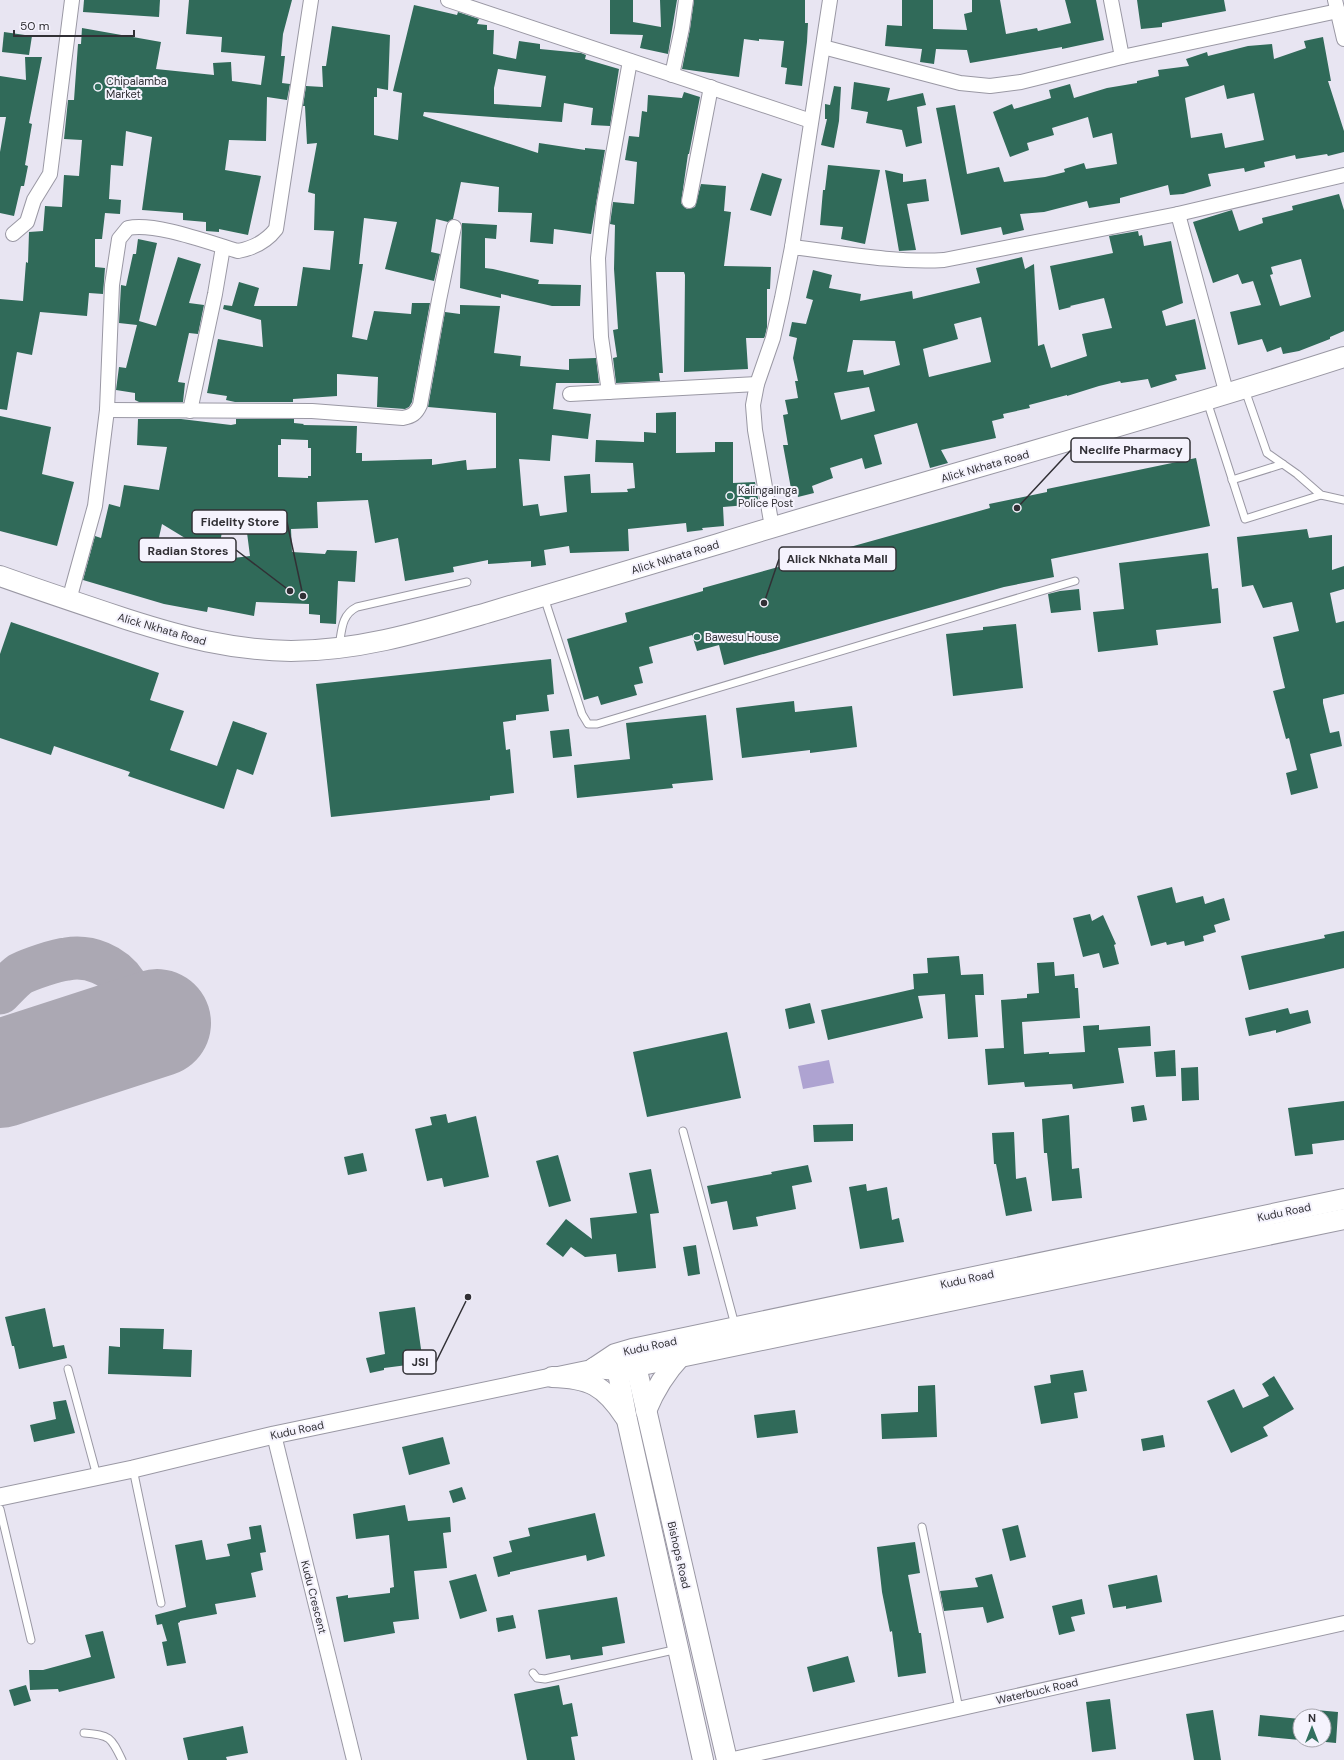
<svg xmlns="http://www.w3.org/2000/svg" width="1344" height="1760" viewBox="0 0 1344 1760" font-family="'DM Sans',sans-serif">
<style>
.water{fill:#aea3d1}
.lines{fill:none;stroke-linecap:round;stroke-linejoin:round}
.taxiway{stroke:#aba8b3;stroke-width:43}
.runway{stroke:#aba8b3;stroke-width:108}
.building{fill:#306a59;fill-rule:evenodd}
.service-casing{stroke:#9a98a4;stroke-width:9}
.minor-casing{stroke:#9a98a4;stroke-width:16}
.tertiary-casing{stroke:#9a98a4;stroke-width:19}
.secondary-casing{stroke:#9a98a4;stroke-width:22}
.service{stroke:#fff;stroke-width:7}
.minor{stroke:#fff;stroke-width:14}
.tertiary{stroke:#fff;stroke-width:17}
.secondary{stroke:#fff;stroke-width:20}
.poi-dot{fill:#31705e;stroke:#f5f3fd;stroke-width:1.5}
.labels{text-anchor:middle;dominant-baseline:central;stroke-width:4;stroke-linejoin:round;paint-order:stroke}
.poi-label{font-size:11px;fill:#313035;stroke:#f5f3fd;text-anchor:start}
.street-label{font-size:11px;fill:#313035;stroke:#f5f3fd}
.leader{fill:none;stroke:#313035;stroke-width:1.5}
.callout-dot{fill:#313035;stroke:#f5f3fd;stroke-width:1.5}
.callout{fill:#f5f3fd;stroke:#313035;stroke-width:1.5}
.callout-label{font-size:12px;text-anchor:middle;font-weight:bold;fill:#313035}
</style>
<rect width="100%" height="100%" fill="#e8e5f2"/>
<polygon class="water" points="829,1060 834,1083 803,1089 798,1066"/>
<g class="lines">
<path class="taxiway" d="M0 993C6 987 13 979 20 974 30 969 56 960 67 959 89 955 114 965 126 984 134 997 131 1018 126 1032"/>
<polyline class="runway" points="0,1074 157,1023"/>
</g>
<g class="building">
<polygon points="84,0 160,0 159,17 83,12"/>
<polygon points="189,0 292,0 283,34 281,56 285,56 282,83 290,84 287,100 267,97 266,141 229,140 225,170 261,176 248,235 219,229 219,232 206,231 206,222 183,220 183,213 142,210 152,137 126,131 123,166 111,165 109,199 121,200 120,214 105,213 102,239 95,239 95,267 105,268 103,294 89,293 87,316 40,312 32,355 17,352 7,410 0,409 0,299 23,301 26,262 28,263 29,232 43,231 45,206 62,207 64,175 79,176 82,140 64,139 68,100 74,100 78,44 81,44 82,28 161,42 156,69 214,75 213,63 231,62 232,81 261,85 265,56 221,52 222,37 186,34"/>
<polygon points="610,0 633,0 633,22 661,27 660,0 677,0 668,54 640,48 643,35 610,34"/>
<polygon points="694,0 805,0 805,23 808,23 807,42 802,86 785,84 787,68 781,67 784,41 759,39 759,41 744,39 739,77 682,69 690,29"/>
<polygon points="902,0 933,0 933,29 967,30 964,14 972,12 972,0 1000,0 1006,34 1037,28 1038,31 1071,23 1065,0 1096,0 1104,40 1062,49 1062,47 970,63 967,50 936,49 934,64 920,62 922,49 885,46 887,25 902,26"/>
<polygon points="1137,0 1224,0 1226,11 1162,23 1162,27 1141,29"/>
<path d="M414 5 457 15 458 12 479 19 477 24 487 25V30H494L493 54 516 59 519 41 540 44V49L581 53 586 55 585 59 619 69 610 126 591 125 593 108 564 103 562 122 424 112 423 116 538 153 539 143 585 150V148L605 150 591 234 554 229 553 244 530 242 532 213 498 212 499 187 461 182 453 219 448 222 436 219 431 252 440 254 434 281 385 269 397 222 364 218 359 264H363L352 337 367 340 374 311 411 314 412 303H430L412 402 409 407 405 409 377 407 378 377 337 374V396L293 399V402H235L226 400 227 396 207 393 218 339 263 347 261 320 223 309 224 305 232 306 239 282 259 288 254 306H297L303 267 330 270 334 231 314 230 315 194 308 192 317 143 307 144 305 106H303L306 86 323 87 322 66H326L332 26 390 35 388 90 377 88V97H374V135L398 140 402 93 393 91ZM498 69 546 76 541 107 494 104V88Z"/>
<polygon points="4,32 32,36 29,55 2,52"/>
<path d="M1323 37 1331 81H1328L1344 131V152L1328 156 1327 154 1296 159 1295 155 1264 162 1265 167 1245 172 1244 168 1208 174 1211 186 1183 194 1170 195 1168 185 1120 198V203L1089 208 1087 201 1044 212 1020 214 1024 230 1003 235 1001 227 961 235 936 108 955 105 967 174 999 167 1004 182 1045 177 1065 172 1064 169 1084 163 1086 169 1117 164 1112 133 1093 138 1088 117 1052 128 1054 135 1027 143 1029 150 1010 157 993 112 1012 104 1014 109 1051 98 1049 90 1070 84 1074 98 1107 88 1137 83V81L1159 76 1158 70 1189 66 1186 59 1207 52 1208 56 1248 46 1272 44 1274 59 1306 48 1304 41ZM1224 85 1227 99 1254 93 1264 140 1225 148 1222 133 1191 138 1185 98Z"/>
<polygon points="25,57 42,57 29,123 32,124 25,165 28,166 24,186 21,186 14,216 0,213 0,152 6,117 0,117 0,76 26,80"/>
<polygon points="854,82 890,88 887,101 923,93 926,105 917,107 922,143 906,147 902,130 866,123 868,112 851,109"/>
<polygon points="834,86 841,87 839,121 834,148 821,145 827,119 825,119 825,104 830,105"/>
<polygon points="684,92 700,97 689,154 688,154 681,203 687,209 695,207 701,184 726,186 724,211 731,212 724,266 771,267 770,289 767,289 767,327 765,336 764,338 746,338 748,369 684,372 685,275 684,272 656,272 663,373 659,373 660,381 616,383 613,358 617,357 613,330 618,329 614,269 615,225 610,224 613,202 634,204 637,162 625,160 629,136 639,137 642,111 647,112 648,95 682,98"/>
<polygon points="828,165 880,170 865,244 841,239 843,227 820,225 823,190 825,190"/>
<polygon points="885,170 903,174 903,182 926,179 929,201 907,204 916,250 899,251"/>
<polygon points="762,173 782,179 771,216 750,210"/>
<path d="M1339 194 1344 210V331L1330 337V339L1299 351 1283 354 1281 347 1267 352 1262 339 1238 345 1230 312 1261 305 1253 281 1242 284 1238 274 1213 283 1193 222 1232 210 1239 231 1263 223 1262 218 1293 210 1292 206ZM1301 259 1311 297 1280 306 1270 275 1273 274 1271 267Z"/>
<polygon points="462,223 497,225 496,239 485,238 485,268 493,269 539,280 538,284 581,285 580,306 552,306 501,294 501,298 460,288"/>
<path d="M1138 231 1139 236 1142 235 1144 246 1171 241 1183 303 1162 311 1166 326 1195 319 1206 369 1175 375 1177 380 1151 388 1148 379 1121 383 1120 381 1099 386 1067 396V395L1029 405 1030 408 1003 414 1004 418 992 421 996 438 941 450 948 463 930 468 917 423 874 435 882 464 865 469 862 458 830 468 833 478 812 486 814 493 798 497 797 493 792 494 783 445H788L783 415 788 414 785 400 798 398 795 381H798L793 358 797 338 789 336 792 322 806 324 813 300 806 298 813 270 832 275 829 288 861 294 860 301 912 291 913 299 980 283 976 268 1022 257 1025 269 1034 264 1038 346 1044 344 1051 368 1087 356 1082 334 1112 328 1104 298 1070 306 1071 307 1059 310 1050 266 1113 253 1109 236ZM981 317 991 362 929 377 923 349 958 339 954 324ZM853 340 895 341 900 365 864 375 863 370 847 372ZM869 387 875 411 841 420 834 393Z"/>
<polygon points="138,239 157,243 139,321 156,326 178,257 201,264 189,303 204,305 198,334 189,333 178,382 185,383 183,402 139,402 135,400 135,393 116,390 119,367 126,368 137,325 119,323 121,285 126,286 133,254 136,254"/>
<path d="M460 305 500 306 494 353 521 356 520 366 569 370V359L596 358 599 383H556L553 409 591 414 588 439 552 435 550 461 519 459 523 506 538 504 540 516 567 512 564 476 590 474 591 493 628 492 627 489 635 488 633 463 595 462 596 440 644 442V432L656 433V413L676 412V453L715 452V442H733V483L755 482 759 504 723 507 724 526 702 528 703 530 687 532 686 523 628 529 629 551 570 553 569 546 544 550 546 565 531 567V561L488 564V560L453 567 454 572 405 581 398 538 375 543 368 500 317 502 318 528 291 529 292 552 325 554 327 550 357 551 355 582 338 581 336 624 320 623V615L309 614V604L256 602 254 616 208 607 207 612 164 604 83 580 95 536 101 538 109 504 120 507 124 485 159 490 167 447 137 445 138 419H181L231 425 236 424V419H294V423L304 424 303 425 357 426 356 453H362V461L432 459V465L466 460 467 470 496 468V413L428 407 445 312 460 314ZM281 439 308 440V448H311V476H308V478L278 477V445H281ZM162 524 185 538 180 562 155 555ZM246 525 250 556 217 560 223 526Z"/>
<polygon points="0,416 51,427 42,474 74,482 57,546 0,531"/>
<polygon points="1196,458 1210,526 1051,559 1054,577 1004,587 724,665 719,645 697,651 692,635 649,647 653,663 639,667 643,683 634,685 637,695 601,705 598,696 584,700 567,639 627,622 625,613 703,591 703,588 990,508 989,504 1047,492 1047,489"/>
<polygon points="1307,529 1309,538 1332,535 1332,570 1344,566 1344,589 1330,593 1336,623 1344,621 1344,694 1323,699 1323,703 1330,733 1339,731 1342,746 1310,754 1318,788 1291,795 1286,773 1297,770 1289,738 1286,739 1273,691 1285,688 1273,637 1299,631 1292,602 1263,608 1253,585 1242,587 1237,537"/>
<polygon points="1208,553 1212,589 1218,588 1221,623 1156,630 1158,645 1098,652 1093,612 1124,609 1119,563"/>
<polygon points="1079,589 1081,610 1051,613 1048,594 1060,591"/>
<polygon points="11,622 159,673 150,700 184,711 170,750 217,766 233,721 267,733 253,775 237,769 224,809 128,776 130,772 54,746 51,755 0,738 0,654"/>
<polygon points="1016,624 1023,688 953,696 946,634 983,630 983,627"/>
<polygon points="551,659 554,694 547,695 549,711 516,715 516,720 503,722 506,750 510,749 514,793 490,796 490,800 331,817 316,684"/>
<polygon points="794,701 795,712 852,706 857,747 810,753 810,750 742,758 736,708"/>
<polygon points="706,715 713,780 672,784 673,788 577,798 574,765 630,759 626,723"/>
<polygon points="569,729 572,756 553,758 550,731"/>
<polygon points="1172,887 1176,903 1203,896 1205,904 1224,898 1230,920 1214,925 1216,932 1203,936 1204,941 1185,946 1184,941 1167,945 1166,942 1151,946 1137,896"/>
<polygon points="1090,914 1092,921 1103,915 1116,944 1114,945 1119,964 1103,968 1099,953 1083,957 1073,918"/>
<polygon points="1344,931 1344,968 1249,990 1241,956 1325,938 1324,935"/>
<polygon points="959,956 961,975 983,974 984,995 975,995 978,1037 948,1039 945,994 918,996 923,1018 828,1040 821,1010 914,989 913,974 928,973 927,958"/>
<polygon points="1054,962 1055,976 1074,974 1075,988 1078,988 1080,1018 1022,1022 1024,1054 1049,1052 1049,1054 1085,1052 1083,1026 1099,1025 1099,1030 1150,1026 1151,1046 1118,1048 1124,1083 1073,1089 1072,1084 1025,1087 1024,1082 988,1085 985,1049 1004,1048 1001,1000 1027,998 1027,994 1039,993 1037,963"/>
<polygon points="810,1003 815,1023 789,1029 785,1009"/>
<polygon points="1288,1008 1290,1014 1308,1010 1311,1023 1276,1033 1276,1030 1249,1036 1245,1018"/>
<polygon points="727,1032 741,1098 647,1117 633,1052"/>
<polygon points="1175,1050 1176,1076 1156,1077 1154,1052"/>
<polygon points="1198,1067 1199,1100 1182,1101 1181,1068"/>
<polygon points="1344,1101 1344,1140 1312,1144 1313,1154 1295,1156 1288,1108"/>
<polygon points="1144,1105 1147,1120 1133,1122 1131,1107"/>
<polygon points="446,1114 448,1123 476,1116 489,1177 444,1187 442,1178 427,1181 415,1129 432,1125 430,1117"/>
<polygon points="1069,1115 1072,1169 1079,1168 1082,1198 1052,1201 1047,1153 1044,1153 1042,1119"/>
<polygon points="853,1124 853,1141 814,1142 813,1125"/>
<polygon points="1014,1132 1016,1179 1026,1177 1032,1211 1006,1216 996,1164 994,1164 992,1133"/>
<polygon points="363,1153 367,1171 348,1175 344,1157"/>
<polygon points="558,1155 571,1201 549,1207 536,1161"/>
<polygon points="808,1165 812,1182 792,1186 796,1209 756,1217 758,1226 733,1230 727,1201 711,1204 707,1186 772,1174 771,1172"/>
<polygon points="651,1169 659,1213 650,1214 656,1268 618,1272 616,1254 585,1257 571,1247 563,1257 546,1244 566,1219 592,1239 590,1218 637,1213 629,1173"/>
<polygon points="866,1184 867,1191 887,1187 892,1220 899,1218 904,1242 860,1249 849,1187"/>
<polygon points="696,1245 700,1274 688,1276 683,1247"/>
<polygon points="415,1307 423,1363 384,1368 384,1370 370,1373 366,1358 385,1354 379,1312"/>
<polygon points="45,1308 53,1347 64,1345 67,1358 19,1369 14,1346 12,1346 5,1317"/>
<polygon points="120,1328 164,1329 163,1349 192,1350 191,1377 108,1374 109,1346 120,1347"/>
<polygon points="1083,1370 1087,1391 1074,1393 1078,1418 1041,1424 1034,1386 1051,1383 1050,1375"/>
<polygon points="1274,1376 1294,1409 1263,1427 1268,1436 1231,1453 1207,1401 1234,1389 1243,1408 1269,1396 1262,1384"/>
<polygon points="935,1385 937,1437 882,1439 881,1414 918,1412 918,1386"/>
<polygon points="66,1400 75,1433 34,1442 30,1425 56,1419 53,1402"/>
<polygon points="795,1410 798,1433 757,1438 754,1415"/>
<polygon points="1163,1435 1165,1447 1143,1451 1141,1439"/>
<polygon points="443,1437 450,1464 409,1475 402,1447"/>
<polygon points="462,1487 466,1499 453,1503 449,1491"/>
<polygon points="405,1505 408,1521 450,1517 451,1532 443,1533 447,1568 414,1571 419,1619 393,1622 395,1633 344,1642 336,1597 348,1595 348,1598 390,1593 390,1588 394,1587 389,1535 356,1539 353,1514"/>
<polygon points="595,1513 605,1556 587,1561 586,1555 510,1572 510,1574 498,1577 493,1557 512,1552 509,1541 530,1536 528,1528"/>
<polygon points="261,1525 266,1552 260,1553 263,1570 251,1573 256,1597 215,1604 217,1614 180,1621 180,1622 178,1623 186,1663 167,1666 162,1642 167,1641 162,1624 157,1625 155,1615 186,1607 175,1545 202,1540 206,1560 230,1556 227,1544 251,1539 249,1527"/>
<polygon points="1018,1525 1026,1557 1010,1561 1002,1529"/>
<polygon points="915,1542 920,1573 908,1575 919,1633 921,1633 926,1673 898,1677 892,1631 890,1632 882,1592 877,1547"/>
<polygon points="476,1574 487,1611 460,1619 449,1581"/>
<polygon points="992,1574 1004,1618 987,1623 983,1607 944,1611 940,1591 978,1587 975,1578"/>
<polygon points="1157,1575 1162,1602 1126,1609 1126,1606 1113,1608 1108,1585"/>
<polygon points="617,1597 625,1643 602,1647 603,1655 571,1660 570,1655 546,1659 538,1610"/>
<polygon points="1082,1599 1085,1614 1071,1617 1075,1631 1059,1635 1052,1606"/>
<polygon points="513,1615 516,1628 498,1632 496,1618"/>
<polygon points="103,1631 115,1678 59,1692 58,1689 30,1690 29,1670 43,1670 91,1657 85,1635"/>
<polygon points="848,1656 855,1682 813,1692 807,1667"/>
<polygon points="26,1685 31,1701 14,1706 9,1690"/>
<polygon points="559,1685 563,1705 572,1703 578,1736 571,1737 575,1760 527,1760 514,1694"/>
<polygon points="1110,1699 1116,1749 1092,1752 1086,1702"/>
<polygon points="1213,1710 1221,1760 1194,1760 1186,1714"/>
<polygon points="1316,1710 1338,1712 1336,1743 1305,1740 1324,1740 1324,1716 1316,1716"/>
<polygon points="1260,1715 1300,1719 1300,1740 1258,1736"/>
<polygon points="243,1726 248,1753 226,1757 227,1760 188,1760 183,1738"/>
</g>
<g class="lines">
<g class="service-casing">
<g id="service">
<polyline points="1245,390 1267,453 1297,474 1321,495 1344,500"/>
<polyline points="1207,401 1245,519 1321,495"/>
<polyline points="1232,480 1283,464"/>
<polyline points="544,597 582,714 588,724 597,724 1075,581"/>
<path d="M339 646C342 630 341 615 357 607L467 582"/>
<polyline points="683,1131 735,1325"/>
<polyline points="68,1369 97,1476"/>
<polyline points="133,1469 161,1603"/>
<polyline points="0,1509 31,1640"/>
<polyline points="922,1527 959,1709"/>
<polyline points="533,1673 537,1678 545,1679 678,1649"/>
<path d="M84 1733C110 1735 111 1737 122 1760"/>
</g>
</g>
<g class="minor-casing">
<g id="minor">
<polyline points="448,0 811,121"/>
<polyline points="1111,0 1122,57"/>
<polyline points="1335,0 1344,39"/>
<polyline points="823,47 960,83 990,86 1021,82 1122,57 1338,11"/>
<polyline points="672,75 682,28 686,0"/>
<polyline points="689,201 711,87"/>
<polyline points="1178,214 1227,395"/>
<polyline points="13,234 27,222 34,200 50,174 72,0"/>
<path d="M792 247C842 253 894 263 944 260L1178 214 1344 175"/>
<polyline points="609,392 601,337 598,258 604,204 630,61"/>
<polyline points="570,394 757,384"/>
<path d="M107 410 312 411 403 418C412 416 416 414 420 405L439 300 454 227"/>
<polyline points="190,411 215,294 223,247"/>
<polyline points="772,527 755,430 753,405 757,384 773,338 782,298 792,247 830,0"/>
<path d="M69 600 95 506 107 410 112 285 119 239 128 228C155 222 210 243 238 251 254 248 266 242 276 229L311 0"/>
<polyline points="274,1435 354,1760"/>
<polyline points="729,1760 1344,1623"/>
</g>
</g>
<g class="tertiary-casing">
<polyline id="tertiary" points="0,1497 133,1469 274,1435 594,1368"/>
</g>
<g class="secondary-casing">
<g id="secondary">
<path d="M0 576C42 591 84 605 126 619 182 637 231 650 291 651 360 651 424 631 490 612 566 590 642 567 718 544 926 480 1137 424 1344 357"/>
<polyline points="633,1353 727,1760"/>
<polyline points="615,1357 627,1420 703,1760"/>
<polyline points="594,1368 615,1354 632,1349 1344,1199"/>
<polyline points="594,1368 618,1370 1344,1219"/>
<path d="M552 1377C589 1378 604 1385 625 1417"/>
<path d="M646 1411C655 1389 665 1373 681 1356"/>
</g>
</g>
<use href="#service" class="service"/>
<use href="#minor" class="minor"/>
<use href="#tertiary" class="tertiary"/>
<use href="#secondary" class="secondary"/>
</g>
<g class="poi-dot">
<circle cx="98" cy="87" r="4"/>
<circle cx="730" cy="496" r="4"/>
<circle cx="697" cy="637" r="4"/>
</g>
<g class="labels">
<g class="poi-label">
<text x="106" y="81">Chipalamba<tspan x="106" dy="13">Market</tspan></text>
<text x="738" y="490">Kalingalinga<tspan x="738" dy="13">Police Post</tspan></text>
<text x="705" y="637">Bawesu House</text>
</g>
<g class="street-label">
<text transform="translate(985 466) rotate(-16)">Alick Nkhata Road</text>
<text transform="translate(675 557) rotate(-17)">Alick Nkhata Road</text>
<text transform="translate(162 629) rotate(16)">Alick Nkhata Road</text>
<text transform="translate(1284 1212) rotate(-12)">Kudu Road</text>
<text transform="translate(967 1279) rotate(-12)">Kudu Road</text>
<text transform="translate(650 1346) rotate(-12)">Kudu Road</text>
<text transform="translate(297 1430) rotate(-12)">Kudu Road</text>
<text transform="translate(679 1555) rotate(77)">Bishops Road</text>
<text transform="translate(314 1597) rotate(76)">Kudu Crescent</text>
<text transform="translate(1037 1691) rotate(-13)">Waterbuck Road</text>
</g>
</g>
<path class="leader" d="M1017 508L1071 450M303 596L287 522M290 591L236 550M764 603L779 559M468 1297L436 1362"/>
<g class="callout-dot">
<circle cx="1017" cy="508" r="4"/>
<circle cx="303" cy="596" r="4"/>
<circle cx="290" cy="591" r="4"/>
<circle cx="764" cy="603" r="4"/>
<circle cx="468" cy="1297" r="4"/>
</g>
<g class="callout">
<rect x="1071" y="438" width="119" height="24" rx="4"/>
<rect x="192" y="510" width="95" height="24" rx="4"/>
<rect x="139" y="538" width="97" height="24" rx="4"/>
<rect x="779" y="547" width="117" height="24" rx="4"/>
<rect x="403" y="1350" width="33" height="24" rx="4"/>
</g>
<g class="callout-label">
<text x="1131" y="454">Neclife Pharmacy</text>
<text x="240" y="526">Fidelity Store</text>
<text x="188" y="555">Radian Stores</text>
<text x="837" y="563">Alick Nkhata Mall</text>
<text x="420" y="1366">JSI</text>
</g>
<g transform="translate(1312 1728)"><circle r="19" fill="#f5f3fd" stroke="#a7a5ad"/>
<path d="M0-3L7 15L0 10L-7 15Z" fill="#31705e"/>
<text y="-6" font-size="11" font-weight="bold" text-anchor="middle" fill="#313035">N</text>
</g>
<path d="M14 30v6h120v-6" fill="none" stroke="#313035" stroke-width="2"/>
<text x="20" y="30" font-size="12" fill="#313035" stroke="#f5f3fd" stroke-width="3" paint-order="stroke">50 m</text>
</svg>
